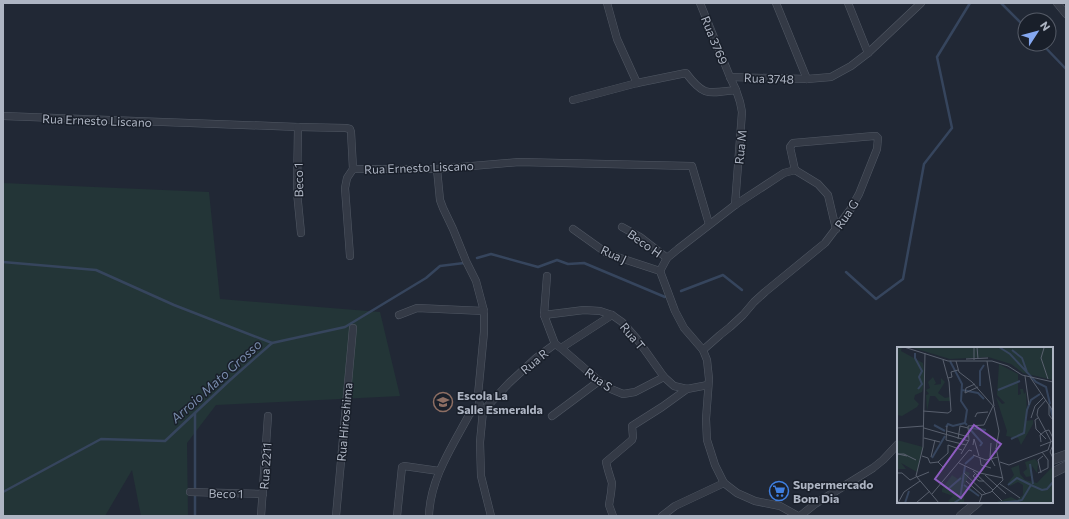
<svg xmlns="http://www.w3.org/2000/svg" width="1069" height="519" viewBox="0 0 1069 519" font-family="Commissioner,sans-serif">
<style>
.green{fill:#233537}
.lines{fill:none;stroke-linecap:round;stroke-linejoin:round}
.stream{stroke:#36455d;stroke-width:2.5}
.minor-casing{stroke:#515864;stroke-width:8}
.tertiary-casing{stroke:#515864;stroke-width:10}
.minor{stroke:#343a46;stroke-width:7}
.tertiary{stroke:#343a46;stroke-width:9}
.labels{text-anchor:middle;dominant-baseline:central;stroke-width:3;stroke-linejoin:round;paint-order:stroke}
.street-label{font-size:12px;fill:#aeb5c3;stroke:#191f2a}
.poi-label{font-size:12px;font-weight:bold;fill:#aeb5c3;stroke:#191f2a;text-anchor:start}
.water-label{font-size:13px;font-style:italic;fill:#778aaa;stroke:#191f2a}
.inset-river{fill:none;stroke:#36455d;stroke-width:2}
.inset-road{fill:none;stroke:#59606e;stroke-width:1}
.view{fill:#8d5cc0;fill-opacity:0.15;stroke:#8d5cc0;stroke-width:2}
.inset-edge{fill:none;stroke:#aeb5c3;stroke-width:2}
</style>
<rect width="100%" height="100%" fill="#212835"/>
<polygon class="green" points="3,183 209,192 220,299 380,312 400,396 216,405 187,443 188,516 141,516 132,470 105,516 3,516"/>
<g class="lines">
<g class="stream">
<polyline points="1001,3 1025,27"/>
<polyline points="1042,44 1066,69"/>
<polyline points="477,258 491,254 538,267 557,260 568,264 584,263 665,297"/>
<polyline points="3,262 96,270 174,305 272,343"/>
<polyline points="846,272 876,299 903,279 924,164 952,128 937,57 970,3"/>
<polyline points="681,291 723,275 742,290"/>
<polyline points="3,492 101,439 165,441 229,381 272,343 345,327 426,278 440,266 464,263"/>
<polyline points="195,516 195,413"/>
</g>
<g class="minor-casing">
<g id="minor">
<polyline points="607,3 617,39 637,83"/>
<polyline points="776,3 807,79"/>
<polyline points="848,3 868,53"/>
<polyline points="1057,3 1066,14"/>
<polyline points="730,77 807,79 831,77 851,66 868,53 921,3"/>
<path d="M573 100 637 83 686 73C704 97 708 93 736 90L730 77 700 3"/>
<polyline points="3,116 298,127 346,128 350,129 351,132 353,169 437,169 519,162 692,166 709,224"/>
<polyline points="298,127 297,192 301,233"/>
<polyline points="437,169 440,200 443,208 453,229 466,261 476,281 484,311 484,332 478,395 480,406 483,411 480,442 481,476 491,516"/>
<polyline points="735,205 742,112 740,102 736,90"/>
<polyline points="622,227 640,237 667,258"/>
<polyline points="573,229 608,254 660,271"/>
<polyline points="350,256 345,188 347,178 353,169"/>
<polyline points="660,271 675,311 684,328 703,350 707,360 709,379 706,419 707,440 715,465 724,483 737,493 755,501 780,506 798,516"/>
<polyline points="660,271 667,258 678,249 735,205 784,173 795,170 818,184 828,195 836,229"/>
<polyline points="547,276 544,315 555,344"/>
<polyline points="399,315 417,308 484,311"/>
<polyline points="544,315 584,310 600,311 612,315 622,322 637,339 664,377 674,386 687,389 708,385"/>
<polyline points="561,348 599,381 611,389 623,394 635,392 664,377"/>
<polyline points="703,350 720,335 730,327 743,315 754,302 765,292 825,243 850,210 859,194 877,149 878,138 876,136 874,136 793,143 790,147 795,170"/>
<polyline points="483,411 509,383 536,358 555,344 561,348 612,315"/>
<polyline points="552,416 599,381"/>
<polyline points="190,492 263,494"/>
<polyline points="261,516 268,416"/>
<polyline points="336,516 353,328"/>
<polyline points="397,516 402,467 404,466 439,471"/>
<path d="M429 516C430 479 452 447 469 415L474 410 480 406"/>
<polyline points="613,516 609,505 611,493 612,483 608,470 606,462 632,440 633,437 632,426 662,407 687,389"/>
<polyline points="662,516 675,506 724,483"/>
<polyline points="800,516 815,504 873,468 883,460 898,444"/>
</g>
</g>
<g class="tertiary-casing">
<g id="tertiary">
<polyline points="1052,460 1066,455"/>
<polyline points="1052,473 1066,466"/>
<polyline points="961,516 978,502"/>
</g>
</g>
<use href="#minor" class="minor"/>
<use href="#tertiary" class="tertiary"/>
</g>
<defs>
<g id="school-ring" transform="scale(1)"><circle r="9.5" fill="#191f2a" stroke="#8d6e63" stroke-width="1.5"/><path d="M0-5L7-2L0 1L-7-2ZM-4 1L0 2.5L4 1V4Q0 6-4 4Z" fill="#8d6e63"/></g>
<g id="supermarket-ring" transform="scale(1)"><circle r="9.5" fill="#191f2a" stroke="#3f7fe0" stroke-width="1.5"/><path d="M-6-5.5h2.5l.6 2H6L4.5 2H-2.5L-4.4-4H-6ZM-1.5 3.2a1.3 1.3 0 1 0 .1 0ZM3 3.2a1.3 1.3 0 1 0 .1 0Z" fill="#3f7fe0"/></g>
</defs>
<g fill-rule="evenodd">
<use href="#school-ring" x="443" y="402"/>
<use href="#supermarket-ring" x="779" y="491"/>
</g>
<g class="labels">
<g class="street-label">
<text transform="translate(715 40) rotate(68)">Rua 3769</text>
<text transform="translate(769 78) rotate(2)">Rua 3748</text>
<text transform="translate(97 120) rotate(2)">Rua Ernesto Liscano</text>
<text transform="translate(740 147) rotate(-84)">Rua M</text>
<text transform="translate(419 167) rotate(-2)">Rua Ernesto Liscano</text>
<text transform="translate(298 180) rotate(-91)">Beco 1</text>
<text transform="translate(846 214) rotate(-56)">Rua G</text>
<text transform="translate(645 243) rotate(35)">Beco H</text>
<text transform="translate(614 254) rotate(25)">Rua J</text>
<text transform="translate(633 336) rotate(50)">Rua T</text>
<text transform="translate(534 361) rotate(-40)">Rua R</text>
<text transform="translate(599 379) rotate(36)">Rua S</text>
<text transform="translate(344 422) rotate(-85)">Rua Hiroshima</text>
<text transform="translate(265 466) rotate(-86)">Rua 2211</text>
<text transform="translate(226 493) rotate(1)">Beco 1</text>
</g>
<g class="poi-label">
<text x="457" y="395">Escola La<tspan x="457" dy="14">Salle Esmeralda</tspan></text>
<text x="793" y="484">Supermercado<tspan x="793" dy="14">Bom Dia</tspan></text>
</g>
<g class="water-label">
<text transform="translate(216 381) rotate(-42)">Arroio Mato Grosso</text>
</g>
</g>
<g transform="translate(897 347)">
<rect width="156" height="156" fill="#212835"/>
<path d="M0 0H5L4 4 26 16 28 33 25 45 18 48 17 52 22 57 20 60 5 69 0 68ZM13 0H156V33L126 26 114 17 91 10 53 12ZM102 17 121 27V48L124 47 123 42H126L127 47 129 45 130 69 128 74 136 73V77L124 98 121 91 109 89 110 84 99 50 105 57 108 56 100 48ZM36 30 39 36 37 38 44 37V31L48 35 41 46 48 51 53 50V54H42L38 49H33L30 64 29 48 32 47 29 43 33 41 31 35ZM0 93 26 100 20 125 4 116 9 122H0ZM138 112 141 116 140 126 135 119V129L129 130 126 125 130 122 128 115ZM122 118 123 127 128 133 140 136 156 119V156H97L114 150 120 153 126 148V138L121 135 113 139 111 136 117 128 114 121ZM68 124 73 126 67 139 77 145 67 143V156H54L51 154 56 149 45 145V142L55 128 61 132Z" fill="#233537"/>
<path class="inset-river" d="M102 0 113 7 139 35 149 40 153 57M115 3 125 11 130 25M18 6V11L25 24 22 30 25 37 21 42M53 14 65 37 64 54 70 63 68 76 70 78M83 39V24L87 18M65 43 81 46 87 52M101 43 123 34M153 59 156 71M37 78 48 84M49 80 51 77 56 79 68 76M72 81 85 96 83 99M74 81 89 83M114 92 127 86 130 63 134 53 143 47M35 111 48 89M68 117 77 109M133 117 136 137M67 138 82 149M111 138 120 131 134 138M51 142 64 131M8 156 12 144M57 156 63 152 68 119M100 156 121 154 125 153 134 138 145 143 150 142 156 135"/>
<path class="inset-road" d="M7 0 51 14H95L111 19 125 28 156 35M80 0 81 12M144 0 147 1 144 11 151 32M28 6 26 100 19 129 42 156M69 12 91 11M77 13V0M59 14 62 25 75 35 97 60 102 84 99 102M90 14 97 59M128 29 132 58M133 30 156 64M51 31 55 30 54 25 61 23M78 37 69 41 68 46 81 40M152 57V68L156 73M26 64 51 66 54 64 52 35 46 13M78 70 80 66 91 65M134 71 138 59 147 50M141 71 138 73 139 82 149 92M50 79 49 93 69 98M0 81 27 79M27 81 72 94M50 84 72 90M27 91 43 95M61 92 63 79 71 81M144 95 143 88 148 84 152 83 156 91M94 96 93 110 98 119M76 98 77 92 82 109M156 98 153 105 156 111M143 99 156 94M64 107 72 93 71 79 87 78 96 59M76 108 89 113 101 110M10 109 1 107H7L19 113M25 109 31 111 33 116 41 115 46 120M34 110 38 93M83 111 84 118 94 121M41 115 51 106V98L65 103M103 115 112 118 151 103 154 94 140 68 141 62 149 53M62 116 83 126 106 131M76 124 96 143M0 126H5L13 133 19 130M67 126 89 147M141 126 151 121V113L145 105M144 126 141 113 146 109M78 127 76 129 82 134H87M88 128 109 147M20 130 32 125M69 134 85 148M103 137 123 151M95 144 105 154M35 147 72 103 75 104M1 156 7 145 23 134M19 156 33 144M82 156 85 148 94 145 106 133 99 101"/>
<path class="view" d="M77 78 104 97 64 151 38 132Z"/>
<rect width="156" height="156" class="inset-edge"/>
</g>
<rect width="1069" height="519" fill="none" stroke="#aeb5c3" stroke-width="8"/>
<g transform="translate(1037 32) rotate(54)"><circle r="19" fill="#191f2a" stroke="#555b67"/>
<path d="M0-3L7 15L0 10L-7 15Z" fill="#85a8f1"/>
<text y="-6" font-size="11" font-weight="bold" text-anchor="middle" fill="#aeb5c3">N</text>
</g>
</svg>
